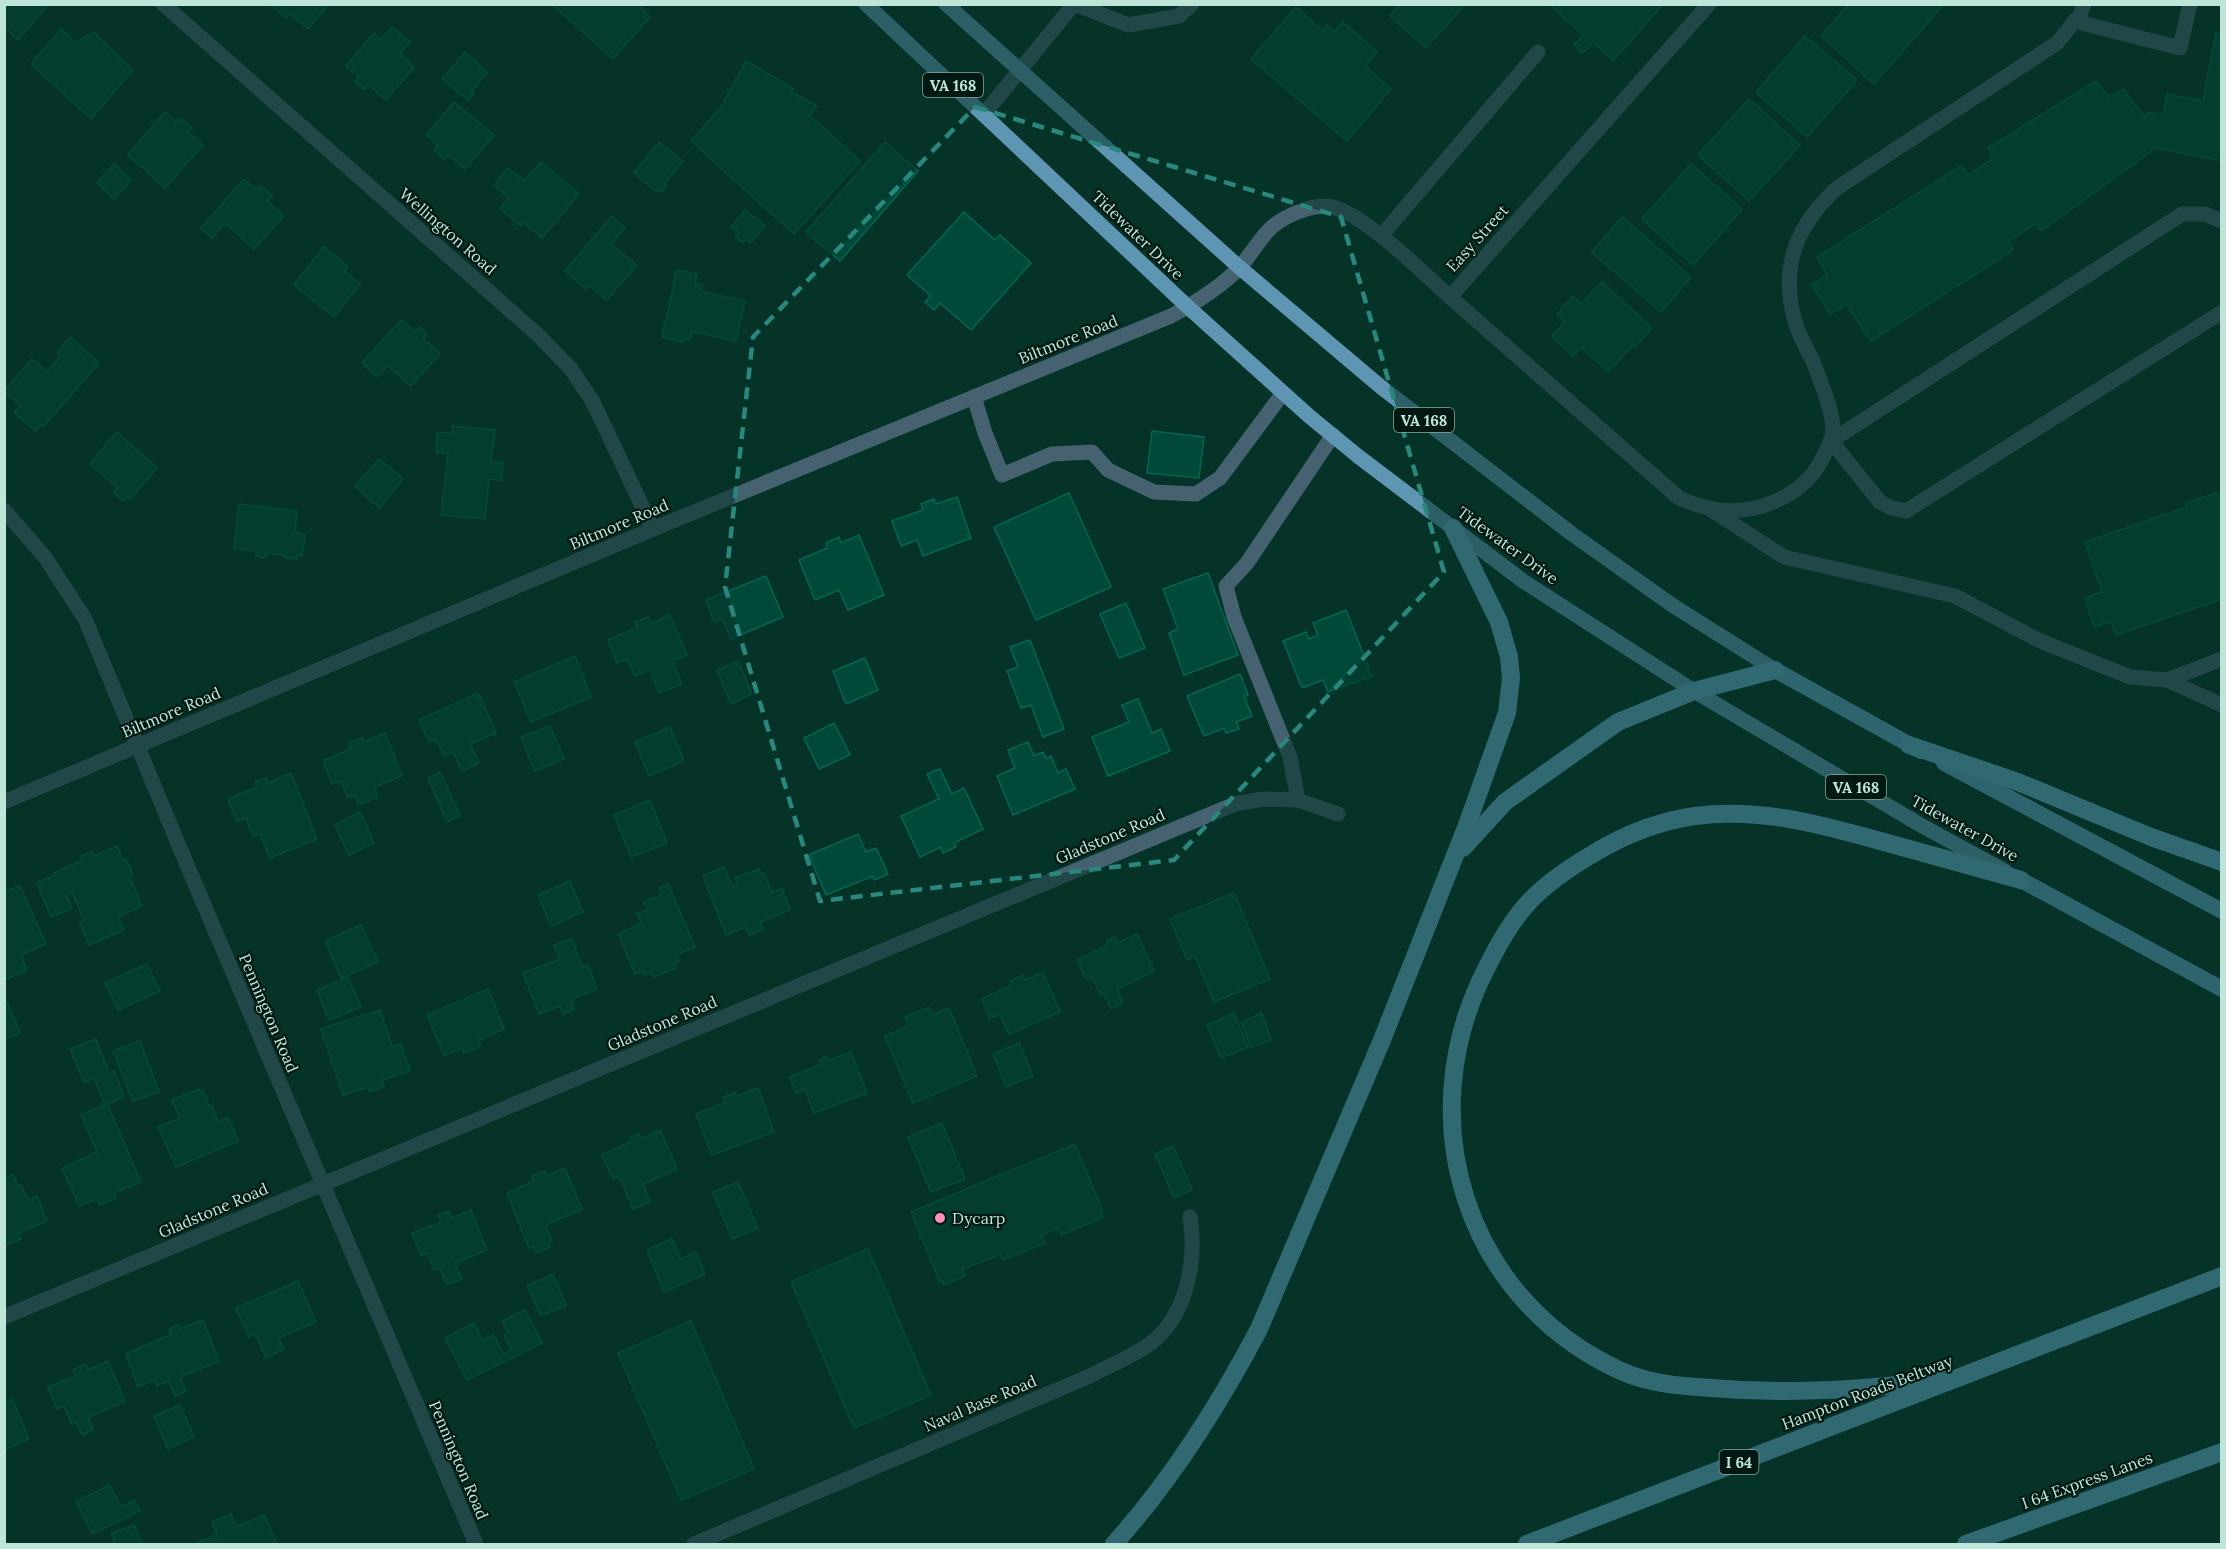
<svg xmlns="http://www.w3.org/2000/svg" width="2226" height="1549" viewBox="0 0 2226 1549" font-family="Lora,serif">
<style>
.building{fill:#004939;stroke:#036652;stroke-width:1.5}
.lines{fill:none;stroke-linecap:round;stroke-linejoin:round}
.service{stroke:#46616f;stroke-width:15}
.minor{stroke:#46616f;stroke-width:15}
.primary{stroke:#5d95b3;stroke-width:15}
.trunk{stroke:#61a0c0;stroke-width:16}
.motorway{stroke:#65aacd;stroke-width:18}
.marked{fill:none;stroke:#29877e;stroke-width:4.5;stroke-dasharray:12 8;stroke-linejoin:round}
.poi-dot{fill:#fd8ec0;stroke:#011912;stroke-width:2}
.labels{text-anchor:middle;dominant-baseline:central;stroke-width:4.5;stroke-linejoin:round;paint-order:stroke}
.shield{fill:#011912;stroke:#86a89d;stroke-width:1.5}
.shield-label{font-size:15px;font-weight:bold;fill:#bfe5d8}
.street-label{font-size:16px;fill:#bfe5d8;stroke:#011912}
.poi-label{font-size:16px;fill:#bfe5d8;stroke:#011912;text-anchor:start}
</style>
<rect width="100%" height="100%" fill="#053328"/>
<g class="building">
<polygon points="4,4 45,4 47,6 18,40 4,27"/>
<polygon points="270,4 329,4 308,29 290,14 286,18"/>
<polygon points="552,4 638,4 650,17 613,59"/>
<polygon points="1400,4 1465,4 1426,48 1390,16"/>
<polygon points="1549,4 1663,4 1613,61 1593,42 1583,53 1574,45 1583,35"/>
<polygon points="1849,4 1944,4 1874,84 1821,36"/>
<polygon points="1296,7 1323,31 1327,25 1335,31 1343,22 1377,52 1365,66 1391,89 1347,141 1251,59"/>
<polygon points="392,27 410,42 400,54 414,67 386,100 368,85 364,89 355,82 359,77 346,66 374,33 381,39"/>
<polygon points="61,29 77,43 86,35 89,37 94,32 133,70 91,119 31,64"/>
<polygon points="2216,32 2222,34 2222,161 2156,148 2041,231 2036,223 2009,241 2013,250 1871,341 1847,305 1830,314 1812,285 1827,275 1817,257 1961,166 1968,175 1993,159 1988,148 2096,81 2109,97 2123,89 2146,119 2147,112 2163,115 2167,94 2203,101"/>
<polygon points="1805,36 1857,80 1807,137 1756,92"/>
<polygon points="465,52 487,72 471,92 474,94 468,100 442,79"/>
<polygon points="746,61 794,89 791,92 817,106 809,115 860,161 794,234 691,141 721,107"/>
<polygon points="1749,99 1800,145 1749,201 1698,155"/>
<polygon points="454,102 494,135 465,169 448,155 444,159 434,150 438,145 426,135"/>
<polygon points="165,112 177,123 181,119 192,128 188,132 203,145 165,188 128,155"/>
<polygon points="659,142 683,161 664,184 667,186 662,192 659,190 657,192 634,173"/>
<polygon points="885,142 918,171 840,261 806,232"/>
<polygon points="541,162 579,194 542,238 523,222 521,226 500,208 509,198 494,185 508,168 524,181"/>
<polygon points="114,164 131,180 114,199 97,183"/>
<polygon points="1691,164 1742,209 1693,265 1642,219"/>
<polygon points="244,179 257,190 261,186 272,196 267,201 284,216 254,249 225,223 212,238 201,228"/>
<polygon points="745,210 765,226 751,243 746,239 742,243 735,237 739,233 731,227"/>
<polygon points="964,212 995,240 1000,235 1031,263 971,330 940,303 934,310 925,302 931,296 907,275"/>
<polygon points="612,216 625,228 611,244 637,265 607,300 589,285 586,289 565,271"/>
<polygon points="1622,217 1691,277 1661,312 1592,252"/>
<polygon points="324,247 348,266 344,271 360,284 334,317 294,285"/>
<polygon points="677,270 697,274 695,283 702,285 701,291 745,301 736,341 692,331 690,340 683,338 683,342 662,337"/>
<polygon points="1602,282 1652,328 1635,347 1633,345 1608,372 1581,347 1573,356 1552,336 1565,321 1557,314 1573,296 1581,304"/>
<polygon points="401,320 415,332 419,327 427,334 423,338 440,353 411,386 387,365 377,377 362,363"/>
<polygon points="70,337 99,363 43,427 41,424 35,431 14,413 21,406 4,391 32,359 47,372 60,357 57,353"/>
<polygon points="452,426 495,430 491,462 503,463 501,481 489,479 485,519 441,515 448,453 436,452 437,432 452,433"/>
<polygon points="1152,431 1204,437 1199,478 1147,473"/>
<polygon points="117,432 157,468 130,499 127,496 123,501 114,492 118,488 90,464"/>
<polygon points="379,459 403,479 379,508 355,486"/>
<polygon points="2222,491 2222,599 2116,635 2111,621 2094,627 2085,598 2102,592 2085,542 2187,507 2186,503"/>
<polygon points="1069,493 1111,587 1036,620 994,527"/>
<polygon points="957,497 971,538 923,556 917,540 901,546 892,521 923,510 921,504 934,499 936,504"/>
<polygon points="239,504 297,511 295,531 305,535 302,556 297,555 297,559 285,558 285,555 266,553 266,558 256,556 256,551 234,548"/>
<polygon points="859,535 884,595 848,610 839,590 815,600 799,560 827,548 826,543 839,537 841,543"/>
<polygon points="1208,573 1238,655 1184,675 1169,633 1178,629 1163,589"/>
<polygon points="766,576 783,617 731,639 722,619 714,622 706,600"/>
<polygon points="1126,603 1145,648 1119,658 1100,614"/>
<polygon points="1346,610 1372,676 1328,692 1323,680 1302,688 1283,641 1306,632 1309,639 1318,635 1313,623"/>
<polygon points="670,615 687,655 672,661 682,684 659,693 650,670 635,676 627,659 617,663 608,640 637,628 635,622 648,617 651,623"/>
<polygon points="1030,640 1064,729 1043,737 1031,705 1021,708 1007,671 1018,667 1010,647"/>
<polygon points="575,656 591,697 531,722 514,682"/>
<polygon points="865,658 878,690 846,704 833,671"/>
<polygon points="738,661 752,694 731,704 717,670"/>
<polygon points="1240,674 1248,695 1244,696 1252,716 1236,722 1239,729 1226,733 1224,728 1204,736 1187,696"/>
<polygon points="478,693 496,733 470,744 479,763 462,771 453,752 444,756 436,739 429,742 419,720"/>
<polygon points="1138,699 1152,733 1161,729 1170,751 1108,776 1092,737 1129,722 1122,705"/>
<polygon points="834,723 850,755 819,769 804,738"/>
<polygon points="550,726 564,759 535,771 521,737"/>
<polygon points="670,727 684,761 649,776 635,742"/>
<polygon points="385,733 402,776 375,787 378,797 359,805 355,795 348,798 341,781 332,784 323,761 351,749 349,743 362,738 364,742"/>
<polygon points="1028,742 1034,756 1043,752 1046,758 1051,756 1058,773 1066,769 1075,789 1013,815 997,776 1015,768 1008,750"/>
<polygon points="940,769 952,794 964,788 983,829 954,843 956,847 943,853 941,847 920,857 901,816 939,799 927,774"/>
<polygon points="440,772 460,816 447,822 428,778"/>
<polygon points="291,773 317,839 270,858 260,834 253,836 246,818 237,821 228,799 257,787 255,782 266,778 268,783"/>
<polygon points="650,800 667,843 631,857 614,815"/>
<polygon points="360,812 374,843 349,855 335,825"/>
<polygon points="858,834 866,852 876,848 888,874 874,880 873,876 826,895 809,855"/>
<polygon points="117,846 123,861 126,859 133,875 130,877 142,906 118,917 124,930 89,945 80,923 84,921 72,892 66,895 72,908 51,917 37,883 55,875 54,873 83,860 81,856 92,851 94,856"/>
<polygon points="724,867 733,887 738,885 735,878 759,869 761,874 764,873 772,892 782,889 790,910 760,922 763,930 749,935 746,927 726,935 703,876"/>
<polygon points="570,881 583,912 551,926 538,895"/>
<polygon points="668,884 695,947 676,955 679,961 674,963 676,968 654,977 651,972 644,975 643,971 635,974 618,934 642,923 637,914 647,910 644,902 662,895 659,888"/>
<polygon points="20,886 46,944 21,955 27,970 4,980 4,892"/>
<polygon points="1234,893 1270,979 1214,1002 1195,956 1187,960 1170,919"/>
<polygon points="361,925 378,962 341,978 325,941"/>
<polygon points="1137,934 1154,971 1117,989 1123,1003 1111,1009 1104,994 1101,996 1092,977 1086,979 1077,960 1108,945 1107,941 1115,937 1118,943"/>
<polygon points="572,939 582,967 588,965 597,989 571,999 574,1009 563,1014 560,1006 539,1014 523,973 560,959 554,945"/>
<polygon points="147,964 160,991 118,1010 105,983"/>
<polygon points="1043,972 1060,1012 1009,1034 1000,1015 989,1018 982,999 1012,985 1010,981 1023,975 1025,980"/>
<polygon points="348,977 361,1007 329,1020 317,990"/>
<polygon points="488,989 504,1029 479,1040 481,1046 464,1053 462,1048 444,1055 427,1015"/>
<polygon points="4,995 20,1033 4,1039"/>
<polygon points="929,1007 932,1015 949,1008 977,1076 913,1103 885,1036 909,1026 905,1017"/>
<polygon points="380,1010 392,1047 401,1044 410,1071 382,1080 384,1087 369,1091 368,1087 343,1095 321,1029"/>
<polygon points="1234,1013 1248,1047 1221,1058 1207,1025"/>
<polygon points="1262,1013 1271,1040 1251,1047 1242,1022"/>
<polygon points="96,1039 109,1073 114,1071 124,1097 105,1105 94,1078 84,1082 70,1049"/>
<polygon points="140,1041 159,1092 133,1101 113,1051"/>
<polygon points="1019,1043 1033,1076 1006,1087 993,1054"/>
<polygon points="851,1052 867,1093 814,1113 805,1089 796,1093 790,1077 822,1064 820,1060 828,1056 830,1060"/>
<polygon points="758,1088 774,1132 712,1155 696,1114 726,1102 723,1097 735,1093 737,1096"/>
<polygon points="199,1089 200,1091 203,1090 210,1107 212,1106 218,1122 228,1118 238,1141 176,1167 158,1127 180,1118 172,1100"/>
<polygon points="107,1104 141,1182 114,1193 116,1198 100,1205 97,1199 79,1206 62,1168 97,1152 81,1115"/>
<polygon points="942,1123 965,1179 931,1192 908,1137"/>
<polygon points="660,1130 677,1169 643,1184 650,1202 633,1209 619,1176 613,1179 602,1155 630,1142 629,1138 639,1134 641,1139"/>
<polygon points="1075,1144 1103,1212 1100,1213 1102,1218 1061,1235 1058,1228 1041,1236 1045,1243 1003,1260 1001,1254 963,1269 965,1276 944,1285 943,1281 940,1282 911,1212"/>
<polygon points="1173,1146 1192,1190 1174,1198 1155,1154"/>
<polygon points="565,1168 582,1209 546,1225 552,1241 548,1243 550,1247 536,1253 534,1247 529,1248 507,1193 534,1181 532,1176 544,1171 547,1176"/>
<polygon points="13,1175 18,1186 21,1185 28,1200 37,1196 47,1221 18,1233 21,1239 6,1245 4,1240 4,1178"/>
<polygon points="738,1182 758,1228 732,1239 713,1192"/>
<polygon points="471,1210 487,1250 455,1263 462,1279 447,1285 440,1268 434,1270 427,1253 421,1255 412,1233 441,1222 438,1215 449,1211 452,1218"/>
<polygon points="672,1239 680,1259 696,1252 705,1274 664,1292 647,1250"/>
<polygon points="868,1249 931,1395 854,1428 791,1282"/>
<polygon points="553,1274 566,1305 541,1316 527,1286"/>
<polygon points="298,1281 316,1322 278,1338 284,1349 266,1358 255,1334 249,1337 236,1308"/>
<polygon points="525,1310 542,1343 467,1380 445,1338 474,1323 483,1341 494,1335 503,1354 511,1349 504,1335 508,1333 502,1321"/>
<polygon points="203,1320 219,1361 180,1377 186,1391 175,1396 169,1381 157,1386 155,1380 138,1387 126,1354 171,1334 169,1329 179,1325 180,1329"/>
<polygon points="691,1321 754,1469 681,1500 618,1353"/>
<polygon points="108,1361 125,1401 88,1417 93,1430 82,1435 76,1422 72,1424 64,1406 57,1409 48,1387 76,1376 73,1370 86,1364 88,1370"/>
<polygon points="12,1399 29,1439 4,1450 4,1403"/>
<polygon points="180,1405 194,1437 168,1449 154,1416"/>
<polygon points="110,1485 121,1507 134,1500 140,1511 92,1534 76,1501"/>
<polygon points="231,1514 236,1527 264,1515 277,1544 194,1544 217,1535 212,1522"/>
<polygon points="134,1525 142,1544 116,1544 111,1534"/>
</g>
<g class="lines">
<g class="service">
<polyline points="1075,4 1128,25 1179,16 1192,4"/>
<polyline points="2074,21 2180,48 2190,4"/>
<polyline points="984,114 1074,4"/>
<polyline points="2222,221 2205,214 2182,214 1831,441 1880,502 1892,508 1906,511 2222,312"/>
<polyline points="1381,236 1538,52"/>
<path d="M1450 297 1679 498C1688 502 1699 506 1709 508 1750 518 1803 498 1822 459 1826 450 1833 440 1833 430 1833 411 1821 382 1814 364 1807 349 1798 334 1794 318 1780 264 1798 224 1837 188L2057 43 2080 15 2084 4"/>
<polyline points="974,397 985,433 1002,475 1052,454 1092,452 1108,470 1154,492 1196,494 1220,478 1283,393"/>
<polyline points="1710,509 1784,557 1955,596 2038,640 2130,677 2167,680 2222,705"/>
<polyline points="2167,680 2222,659"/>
<polyline points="1298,800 1290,757 1234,617 1226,586 1247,563 1333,435"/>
</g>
<g class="minor">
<polyline points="163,4 537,334 571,369 593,402 653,529"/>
<polyline points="4,510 45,557 85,619 179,846 476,1544"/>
<path d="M4 802 653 529 1171 316C1195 303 1220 288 1239 268 1249 257 1257 243 1267 232 1279 218 1307 206 1325 206 1356 205 1425 275 1450 297L1709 4"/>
<polyline points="4,1317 1235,804 1263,799 1298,800 1338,814"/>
<path d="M694 1544 1090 1376C1108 1366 1134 1356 1151 1343 1187 1315 1197 1260 1190 1217"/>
</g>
<g class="primary">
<polyline points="866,4 1188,307 1309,416 1359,457 1523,581 1694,691 1924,827 2005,871"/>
<polyline points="946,4 1239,267 1381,387 1572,534 1672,605 1775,670"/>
</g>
<g class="trunk">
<polyline points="1775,670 1921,751"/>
<polyline points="1944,763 2222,911"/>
<polyline points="2021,880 2222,989"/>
</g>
<g class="motorway">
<polyline points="1909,745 2018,782 2151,837 2222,862"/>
<polyline points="1463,848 1505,802 1618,722 1694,691 1775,670"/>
<path d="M1952 1379C1870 1389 1794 1395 1711 1388 1680 1386 1650 1384 1621 1371 1465 1300 1409 1119 1486 969 1498 945 1510 923 1528 903 1547 882 1572 866 1596 852 1626 834 1660 821 1695 816 1760 807 1822 825 1884 842 1930 855 1975 867 2021 880"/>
<path d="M1114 1544C1170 1482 1220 1403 1259 1329L1382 1040 1467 825 1507 713 1511 678 1509 657 1499 622 1453 528"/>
<polyline points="1527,1544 2222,1276"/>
<polyline points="1966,1544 2222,1452"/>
</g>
</g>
<path d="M0 0H2226V1549H0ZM975 107 1341 217 1444 572 1174 860 820 901 725 587 753 337Z" fill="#053328" fill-opacity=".55" fill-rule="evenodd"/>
<path class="marked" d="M975 107 1341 217 1444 572 1174 860 820 901 725 587 753 337Z"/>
<circle class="poi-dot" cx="940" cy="1218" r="6"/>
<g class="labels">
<g class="shield">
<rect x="923" y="73" width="60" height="24" rx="4.5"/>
<rect x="1394" y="408" width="60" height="24" rx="4.5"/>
<rect x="1826" y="775" width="60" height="24" rx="4.5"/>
<rect x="1719.5" y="1450" width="39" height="24" rx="4.5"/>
</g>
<g class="shield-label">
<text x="953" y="85">VA 168</text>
<text x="1424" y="420">VA 168</text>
<text x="1856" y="787">VA 168</text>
<text x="1739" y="1462">I 64</text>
</g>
<g class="street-label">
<text transform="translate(448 231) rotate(41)">Wellington Road</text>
<text transform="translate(1138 235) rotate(44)">Tidewater Drive</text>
<text transform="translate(1477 238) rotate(-48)">Easy Street</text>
<text transform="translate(1068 339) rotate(-22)">Biltmore Road</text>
<text transform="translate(619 524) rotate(-23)">Biltmore Road</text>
<text transform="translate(1508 545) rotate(36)">Tidewater Drive</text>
<text transform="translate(171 712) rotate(-23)">Biltmore Road</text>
<text transform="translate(1965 828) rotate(29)">Tidewater Drive</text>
<text transform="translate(1110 836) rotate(-23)">Gladstone Road</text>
<text transform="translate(269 1013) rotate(67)">Pennington Road</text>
<text transform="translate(662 1023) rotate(-23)">Gladstone Road</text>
<text transform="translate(213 1210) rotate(-23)">Gladstone Road</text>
<text transform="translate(1867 1392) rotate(-21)">Hampton Roads Beltway</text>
<text transform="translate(980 1403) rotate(-23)">Naval Base Road</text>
<text transform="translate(459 1460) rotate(67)">Pennington Road</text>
<text transform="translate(2087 1480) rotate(-20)">I 64 Express Lanes</text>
</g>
<g class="poi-label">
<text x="952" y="1218">Dycarp</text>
</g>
</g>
<rect width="2226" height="1549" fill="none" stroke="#bfe5d8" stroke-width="12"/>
</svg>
